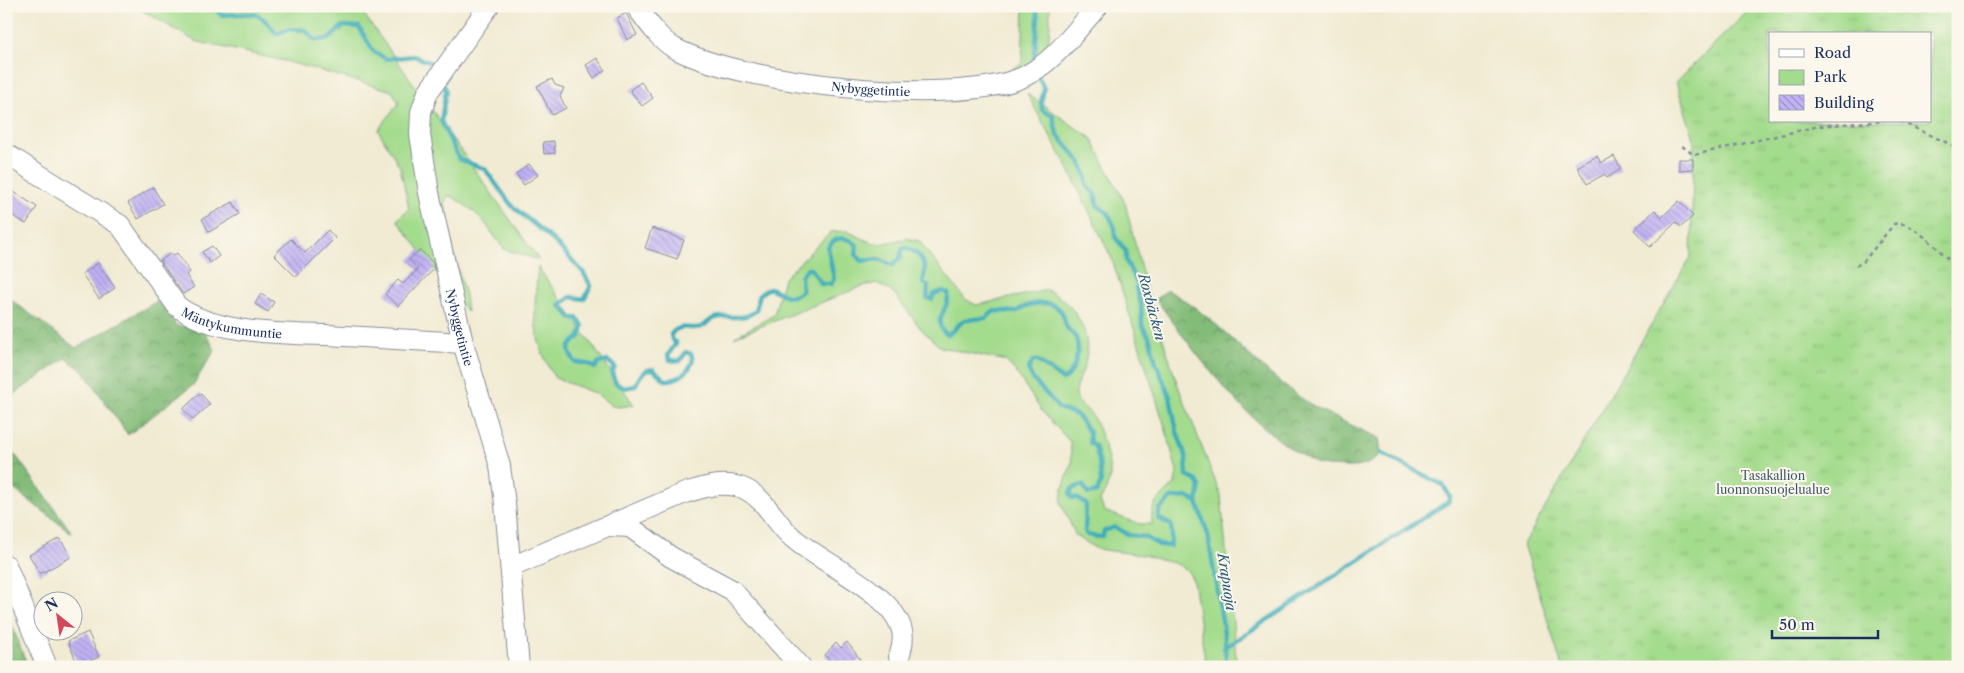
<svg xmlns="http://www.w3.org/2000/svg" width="1964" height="673" viewBox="0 0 1964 673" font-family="'Libre Caslon Text',serif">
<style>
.grass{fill:#a4dc8d;stroke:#608676}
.forest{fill:url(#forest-crowns);stroke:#4f766b}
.park{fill:url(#park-tufts);stroke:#608676;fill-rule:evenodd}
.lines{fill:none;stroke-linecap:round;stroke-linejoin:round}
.stream{stroke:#3dadb9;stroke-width:4.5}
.building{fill:url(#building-back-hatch)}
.minor-casing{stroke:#868d98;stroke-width:22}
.path{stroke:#868d98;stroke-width:2.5;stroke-dasharray:4 4;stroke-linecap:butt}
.minor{stroke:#fff;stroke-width:20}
.labels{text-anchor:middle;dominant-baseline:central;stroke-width:4;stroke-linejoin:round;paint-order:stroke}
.street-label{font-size:12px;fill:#1b2f5e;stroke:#fbf7ec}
.park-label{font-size:12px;fill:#3d5a6a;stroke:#fbf7ec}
.water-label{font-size:14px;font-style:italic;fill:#275b7e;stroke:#fbf7ec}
</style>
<defs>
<pattern id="forest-crowns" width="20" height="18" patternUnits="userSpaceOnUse" patternTransform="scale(1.25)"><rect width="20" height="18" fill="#83bc78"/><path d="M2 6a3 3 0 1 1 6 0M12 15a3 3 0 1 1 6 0" fill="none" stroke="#6a9966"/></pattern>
<pattern id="park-tufts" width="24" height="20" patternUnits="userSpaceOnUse" patternTransform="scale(1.25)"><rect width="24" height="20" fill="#a4dc8d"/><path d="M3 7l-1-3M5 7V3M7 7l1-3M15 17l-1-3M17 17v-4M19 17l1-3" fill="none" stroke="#8dbd7c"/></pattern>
<pattern id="building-back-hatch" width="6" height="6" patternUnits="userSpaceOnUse" patternTransform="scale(1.25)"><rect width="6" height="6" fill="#c1b2f4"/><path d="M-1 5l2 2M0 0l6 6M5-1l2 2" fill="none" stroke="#9c91c9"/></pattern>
</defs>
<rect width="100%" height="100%" fill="#fbf7ec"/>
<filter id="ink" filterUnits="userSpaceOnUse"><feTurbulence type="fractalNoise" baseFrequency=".02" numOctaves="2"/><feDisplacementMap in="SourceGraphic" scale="10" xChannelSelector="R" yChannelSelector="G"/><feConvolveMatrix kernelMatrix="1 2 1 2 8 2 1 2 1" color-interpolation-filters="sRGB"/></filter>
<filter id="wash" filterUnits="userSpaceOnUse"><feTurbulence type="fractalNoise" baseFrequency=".0096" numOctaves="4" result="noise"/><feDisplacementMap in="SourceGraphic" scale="20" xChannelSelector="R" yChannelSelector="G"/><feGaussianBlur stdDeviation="1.12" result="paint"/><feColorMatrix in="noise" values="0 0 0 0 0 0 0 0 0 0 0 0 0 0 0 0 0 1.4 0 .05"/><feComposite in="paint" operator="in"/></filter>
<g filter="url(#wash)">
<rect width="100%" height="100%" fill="#f1ebd3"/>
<g class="grass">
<polygon points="135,6 358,6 539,260 504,249 485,223 472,210 451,196 447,197 445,202 453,251 465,295 467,312 397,220 409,208 400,167 378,130 399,103 392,91 289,62 195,41"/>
<path d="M1024 6H1050C1049 30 1054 49 1032 63 1021 70 1015 73 1003 74L1022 63Z"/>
<path d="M1027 94 1091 138 1125 203 1144 280 1177 383 1221 496 1237 667H1206L1193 580 1187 570 1177 564 1143 555 1097 549 1076 536 1061 503 1062 491 1072 462 1070 442 1041 410 1016 372 1006 361 940 347 921 329 894 293 877 283 863 286 734 337 774 315 784 278 831 232 847 231 870 242 882 244 906 238 919 241 965 299 976 305 1047 290C1075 303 1093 333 1085 364 1083 374 1075 383 1076 393 1076 403 1085 407 1091 414 1099 426 1111 462 1110 476 1109 485 1104 493 1100 501L1104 511 1140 524H1152V512L1155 503 1175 484 1177 471 1166 430 1112 259 1067 166Z"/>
<path d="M538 267 634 405 619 407 612 406 597 394 555 378C530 337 534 312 538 267Z"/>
</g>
<g class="forest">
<path d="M1167 290C1216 316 1250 361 1294 393 1319 412 1350 424 1379 438L1381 453C1372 465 1359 468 1344 467 1336 466 1325 467 1318 464 1253 434 1197 356 1156 299Z"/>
<polygon points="6,296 76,348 161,299 176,326 203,328 215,350 193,385 128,435 83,371 66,358 6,400"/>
<polygon points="6,448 17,457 73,534 6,483"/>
<polygon points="6,610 28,667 6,667"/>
</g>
<path class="park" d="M1753 6H1958V667H1562L1524 544 1691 256 1694 139 1676 82ZM1770 34H1930V121H1770Z"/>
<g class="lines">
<g class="stream">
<path d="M213 6 221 15C250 15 258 6 276 34L290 29 305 30 315 40 329 39 343 26 359 27 373 51 386 59 414 56 434 64 436 69"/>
<polyline points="1034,63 1038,18 1036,6"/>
<polyline points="1039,78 1044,89 1041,102 1042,110 1053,116 1057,134 1081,163 1086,176 1087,187 1095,193 1097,205 1108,213 1115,228 1115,237 1126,251 1126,261 1138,285 1136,288 1141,304 1142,325 1150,339 1156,363 1170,397 1177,432 1186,457 1187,476 1197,481 1200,486 1197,502 1208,535 1225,639 1226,667"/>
<path d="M442 81 446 90 441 121 459 159 485 169 512 206 553 240 583 272 591 286 584 299 571 297 560 305 571 318H577L583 326 580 337C568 346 565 348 575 362L588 364 595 368 598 363 608 361 615 367 612 372 615 383 624 388 635 386C640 377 641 370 653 369L665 380C678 381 690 372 693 359L691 354 686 352 680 361 670 360 668 355 676 343 672 339 671 334C682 322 689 331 701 327 706 325 709 320 715 318 730 314 744 322 756 310L760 294 769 288C783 292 788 303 802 291L801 276 808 268 813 271 821 284H831L834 279 828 248C835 235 847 236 857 245L856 254 862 261 878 259 893 265 900 258 902 248C914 248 924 258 925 270 925 275 923 278 923 283L928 285 927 298 932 299 934 294 943 291 948 293C951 309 928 322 948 335L964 320 986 318 994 311 1016 312C1027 303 1050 298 1061 311 1065 316 1064 321 1066 326 1068 331 1073 333 1076 338 1081 350 1074 374 1063 380L1038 361H1033L1028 370C1035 387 1049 393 1058 408L1077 415 1089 432 1090 443 1095 446 1099 461 1101 482 1097 492 1088 494 1083 485 1073 488 1070 493 1072 498H1077L1086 504 1085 531 1087 535 1098 537 1103 536 1104 531 1115 527 1129 535 1145 537 1159 545 1170 546 1172 536 1171 525 1158 518 1160 509 1171 498 1187 497 1197 502"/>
<polyline points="1224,648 1448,502 1450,497 1443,485 1381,453"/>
</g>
</g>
<g id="blocks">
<g class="building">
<polygon points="626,13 637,35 627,40 617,18"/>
<polygon points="597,58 605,70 594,78 586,65"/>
<polygon points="552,79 555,85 564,88 560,96 566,108 552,115 537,86"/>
<polygon points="641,82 653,98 642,106 630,90"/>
<polygon points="554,141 555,153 544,154 543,142"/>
<polygon points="1597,156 1601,163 1614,156 1621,169 1607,178 1605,174 1587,184 1577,167"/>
<polygon points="1679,159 1693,159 1693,169 1679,170"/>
<polygon points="529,164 538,175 524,185 516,174"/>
<polygon points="6,187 37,207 26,224 6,211"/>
<polygon points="153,187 163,204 138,219 128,203"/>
<polygon points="1679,201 1693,216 1681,227 1676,222 1650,247 1634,230 1655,210 1662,217"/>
<polygon points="233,202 240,214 209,232 202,219"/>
<polygon points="652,228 684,240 677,259 645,248"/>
<polygon points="328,230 335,238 296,277 274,255 291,239 305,253"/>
<polygon points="212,246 219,256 210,263 202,252"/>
<polygon points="420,250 433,263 434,269 398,306 385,294 398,280 403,284 418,269 409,260"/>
<polygon points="171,253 173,256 177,253 190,272 186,275 194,287 183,294 160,261"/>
<polygon points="98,263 115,288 99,299 82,274"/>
<polygon points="261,294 274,302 268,312 255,304"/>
<polygon points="200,393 210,404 193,420 183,409"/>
<polygon points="60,538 71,557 40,574 29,555"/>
<polygon points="88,632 99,657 78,666 68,641"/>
<polygon points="847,642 860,659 853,667 836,667 825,655 836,643 841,648"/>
</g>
</g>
</g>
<g filter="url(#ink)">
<use href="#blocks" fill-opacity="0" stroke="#868d98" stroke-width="1"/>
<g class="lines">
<g class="minor-casing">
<g id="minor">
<path id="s1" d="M489 6 428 92 421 112 420 134 429 193 463 343 500 466 505 504 519 667"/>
<path id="s2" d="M636 6C647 21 658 38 674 48 741 84 951 107 1021 78 1054 63 1074 32 1098 6"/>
<path id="s3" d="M6 154 120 225 177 306C217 337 295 333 344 336 384 338 424 341 463 343"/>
<polyline points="609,526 630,527 671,557 732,590 801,667"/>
<polyline points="6,565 47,667"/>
<path d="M511 567 685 493C705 487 724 480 745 489 767 500 775 523 793 538 821 563 894 593 902 631 904 639 902 648 899 657"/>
</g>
</g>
<g class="path">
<polyline points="1900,121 1958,148"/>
<polyline points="1682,146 1694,155 1819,126 1884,121"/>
<path d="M1856 266 1864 261 1894 224C1912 218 1944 256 1958 269"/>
</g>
<use href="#minor" class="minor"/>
</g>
</g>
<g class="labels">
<g class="street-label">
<text stroke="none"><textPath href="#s2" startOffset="259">Nybyggetintie</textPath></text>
<text stroke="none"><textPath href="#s3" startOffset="292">Mäntykummuntie</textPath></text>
<text stroke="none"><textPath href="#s1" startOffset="346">Nybyggetintie</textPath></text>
</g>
<g class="park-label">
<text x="1773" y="475">Tasakallion<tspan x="1773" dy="14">luonnonsuojelualue</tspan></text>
</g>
<g class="water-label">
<text transform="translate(1152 307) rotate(75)">Roxbäcken</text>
<text transform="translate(1227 582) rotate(81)">Krapuoja</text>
</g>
</g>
<rect width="1964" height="673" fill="none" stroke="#fbf7ec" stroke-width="25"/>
<rect x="1769" y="32" width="162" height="90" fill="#fbf7ec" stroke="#a1a7b3"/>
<rect x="1779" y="49" width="25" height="8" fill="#ffffff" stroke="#a1a7b3"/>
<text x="1814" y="58" font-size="15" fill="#1b2f5e">Road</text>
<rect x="1779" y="70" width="25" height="15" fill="url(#park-tufts)" stroke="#a1a7b3"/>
<text x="1814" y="82" font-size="15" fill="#1b2f5e">Park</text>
<rect x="1779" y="95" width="25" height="15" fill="url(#building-back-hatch)" stroke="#a1a7b3"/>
<text x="1814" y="108" font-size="15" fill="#1b2f5e">Building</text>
<g transform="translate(58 616) rotate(330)"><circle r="24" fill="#fbf7ec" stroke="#a1a7b3"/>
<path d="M0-4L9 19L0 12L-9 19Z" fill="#d1495b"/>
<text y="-8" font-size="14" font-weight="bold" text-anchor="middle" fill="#1b2f5e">N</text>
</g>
<path d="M1772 630v8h106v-8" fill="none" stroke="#1b2f5e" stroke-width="2.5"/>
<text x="1779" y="630" font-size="15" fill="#1b2f5e" stroke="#fbf7ec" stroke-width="4" paint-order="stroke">50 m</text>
</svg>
